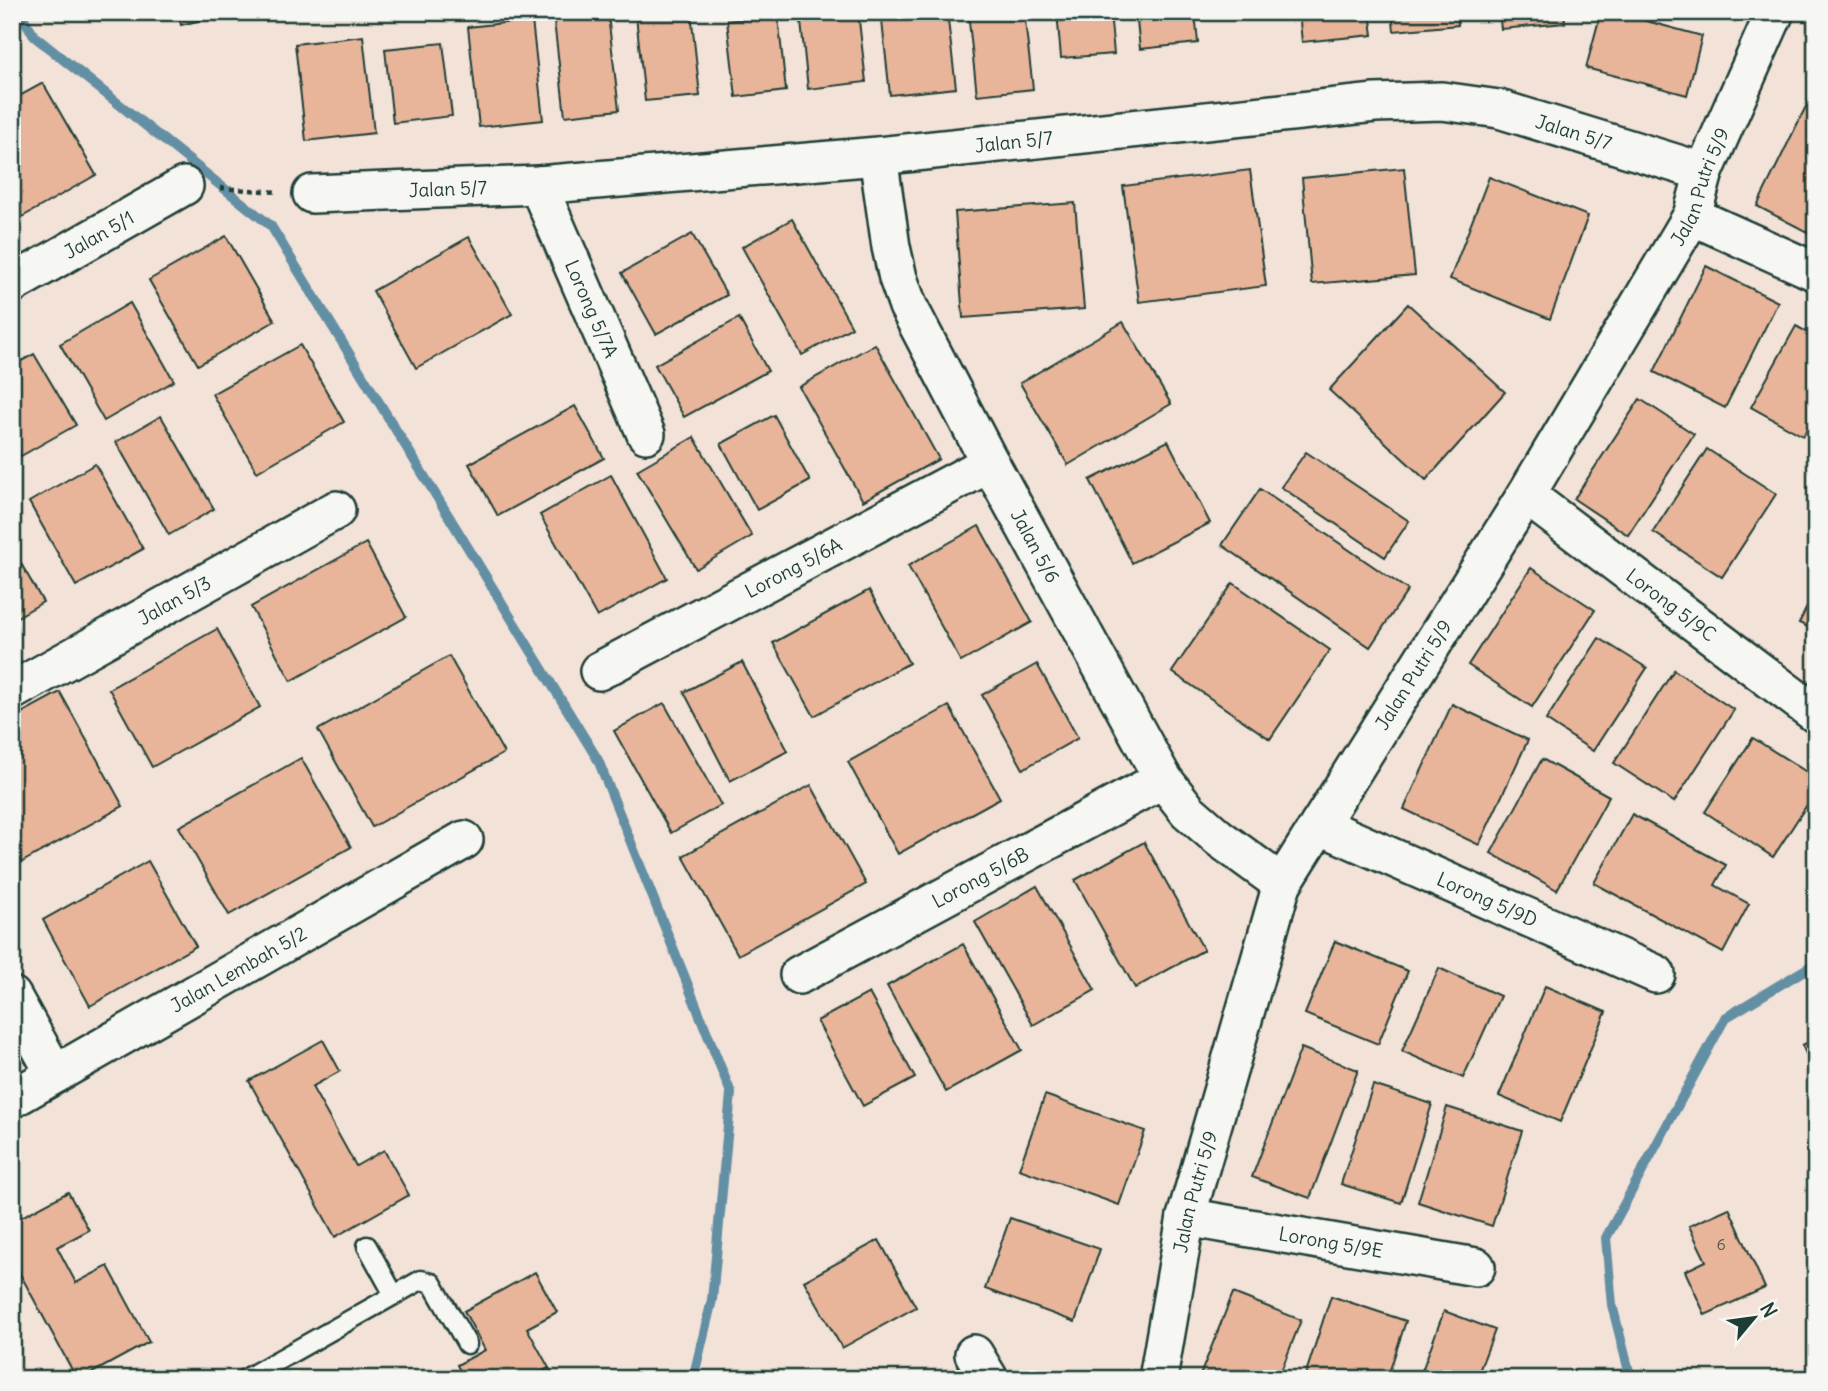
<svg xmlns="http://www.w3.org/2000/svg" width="1828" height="1391" viewBox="0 0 1828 1391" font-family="Delius,sans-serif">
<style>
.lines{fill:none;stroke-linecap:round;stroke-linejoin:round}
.stream{stroke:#648fa4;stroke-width:10}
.building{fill:#e8b59a;stroke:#1f3d34;stroke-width:2}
.service-casing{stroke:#1f3d34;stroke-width:23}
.minor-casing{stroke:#1f3d34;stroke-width:42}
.path{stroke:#1f3d34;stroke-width:4.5;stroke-dasharray:5 5;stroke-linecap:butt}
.service{stroke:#f6f6f2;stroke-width:18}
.minor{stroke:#f6f6f2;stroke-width:37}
.labels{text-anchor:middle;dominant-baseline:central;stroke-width:6;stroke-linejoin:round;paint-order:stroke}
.number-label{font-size:16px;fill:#515b4e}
.street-label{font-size:19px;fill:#1f3d34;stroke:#f6f6f2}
</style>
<rect width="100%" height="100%" fill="#f2e2d8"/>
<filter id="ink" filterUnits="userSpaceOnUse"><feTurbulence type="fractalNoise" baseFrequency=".0143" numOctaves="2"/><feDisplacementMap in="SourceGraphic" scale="14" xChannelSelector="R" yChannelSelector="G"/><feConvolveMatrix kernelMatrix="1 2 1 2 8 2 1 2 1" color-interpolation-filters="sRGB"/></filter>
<g filter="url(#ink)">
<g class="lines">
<g class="stream">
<polyline points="20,12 34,36 271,226 598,760 731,1093 712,1300 693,1379"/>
<polyline points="1631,1379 1612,1305 1606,1238 1725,1018 1816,963"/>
</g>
</g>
<g class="building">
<polygon points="178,12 234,12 181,25"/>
<polygon points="280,12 335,12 281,17"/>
<polygon points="671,12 691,12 700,96 645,101 636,16"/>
<polygon points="800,12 858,12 866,82 808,89"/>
<polygon points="881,12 947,12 956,88 890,95"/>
<polygon points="968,12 1024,12 1033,89 977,95"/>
<polygon points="1057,12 1110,12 1114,54 1061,58"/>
<polygon points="1136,12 1195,12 1198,43 1140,49"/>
<polygon points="1299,12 1370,12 1373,35 1302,42"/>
<polygon points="1392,12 1457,12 1458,25 1394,31"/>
<polygon points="1499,12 1564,12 1565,23 1501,29"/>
<polygon points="1601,12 1613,12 1702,36 1687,95 1586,68"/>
<polygon points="608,15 619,110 565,116 554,21"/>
<polygon points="778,16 786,91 736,97 727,21"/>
<polygon points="532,20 543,120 479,127 468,27"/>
<polygon points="363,36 374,133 306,141 295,44"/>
<polygon points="443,43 452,116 393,123 385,49"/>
<polygon points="43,83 96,175 22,217 12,199 12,100"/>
<polygon points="1815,88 1816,89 1815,236 1757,206"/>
<polygon points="1404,168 1415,275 1312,284 1302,178"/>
<polygon points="1250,170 1266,286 1139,302 1123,186"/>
<polygon points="1489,177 1588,216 1550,319 1450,279"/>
<polygon points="1075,203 1084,309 963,318 955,212"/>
<polygon points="792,219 852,327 802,355 742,247"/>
<polygon points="692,234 727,295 656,334 622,273"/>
<polygon points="226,236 275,321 198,365 149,280"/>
<polygon points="469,237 512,314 416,368 373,291"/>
<polygon points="1706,266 1778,302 1725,408 1654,372"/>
<polygon points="130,303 174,381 104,421 60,344"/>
<polygon points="1408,304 1505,392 1426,480 1329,390"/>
<polygon points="739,318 768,371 684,417 655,365"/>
<polygon points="1123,322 1171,404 1068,465 1020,383"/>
<polygon points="1796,326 1816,337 1816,413 1803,436 1751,407"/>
<polygon points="875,344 939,459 863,501 799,387"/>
<polygon points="300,345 344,422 257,472 212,394"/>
<polygon points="34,354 76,425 21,456 12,441 12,366"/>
<polygon points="1640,399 1694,434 1628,535 1574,499"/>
<polygon points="575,406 604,458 498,516 469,464"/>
<polygon points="774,415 810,481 757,510 721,444"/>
<polygon points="161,416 214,509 169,535 116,442"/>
<polygon points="694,437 752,536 696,569 637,470"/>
<polygon points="1168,441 1210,523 1132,563 1090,480"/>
<polygon points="1707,449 1776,494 1722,577 1653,532"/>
<polygon points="1306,452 1409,521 1385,557 1281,487"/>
<polygon points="95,464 143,549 76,586 29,502"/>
<polygon points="611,475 667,578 597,617 540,515"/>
<polygon points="1260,489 1408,590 1370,647 1222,545"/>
<polygon points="979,526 1032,622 961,662 908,566"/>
<polygon points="366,543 406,617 291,681 251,607"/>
<polygon points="12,548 43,602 12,620"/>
<polygon points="1531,568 1595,610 1532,707 1468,665"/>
<polygon points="1233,583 1330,650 1270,739 1172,672"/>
<polygon points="1816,589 1816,631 1799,623"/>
<polygon points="869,590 909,663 814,716 773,643"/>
<polygon points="217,629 260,707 152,767 109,689"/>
<polygon points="1599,638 1647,668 1593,751 1546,720"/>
<polygon points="449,656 504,753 372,827 318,730"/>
<polygon points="742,662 788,751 730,781 684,692"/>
<polygon points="1037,664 1078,738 1023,769 982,695"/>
<polygon points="1674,670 1734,710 1674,802 1614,763"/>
<polygon points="60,692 123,806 15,866 12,861 12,718"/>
<polygon points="664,703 721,805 671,833 614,731"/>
<polygon points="1452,704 1528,740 1479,845 1404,809"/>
<polygon points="949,706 1000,798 898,854 848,762"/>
<polygon points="1753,738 1816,778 1816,791 1773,857 1705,812"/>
<polygon points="301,758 351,847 229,915 179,827"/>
<polygon points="1542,759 1609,796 1557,890 1491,853"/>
<polygon points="811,785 866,884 738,955 683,856"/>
<polygon points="1632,814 1726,865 1715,885 1749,904 1723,953 1594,883"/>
<polygon points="1144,842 1204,950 1135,988 1075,880"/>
<polygon points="148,861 196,946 90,1006 43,920"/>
<polygon points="1037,886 1095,990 1033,1025 975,922"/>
<polygon points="1335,941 1408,971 1378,1044 1305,1014"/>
<polygon points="963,944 1022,1050 946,1092 887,986"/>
<polygon points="1439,968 1500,996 1463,1078 1402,1051"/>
<polygon points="1545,986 1606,1012 1560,1122 1499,1096"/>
<polygon points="869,993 915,1078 863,1106 817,1021"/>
<polygon points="1816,1039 1816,1075 1802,1045"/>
<polygon points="323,1040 340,1071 312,1087 356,1166 384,1150 409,1195 335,1237 249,1081"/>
<polygon points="1301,1048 1358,1070 1310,1198 1252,1177"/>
<polygon points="1373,1085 1432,1104 1401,1203 1341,1184"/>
<polygon points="1045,1095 1145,1131 1119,1205 1019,1169"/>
<polygon points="1447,1107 1522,1131 1492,1226 1418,1202"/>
<polygon points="68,1192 89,1230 57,1247 76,1283 108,1266 149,1342 81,1379 77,1379 12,1259 12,1222"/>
<polygon points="1729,1208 1765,1288 1705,1315 1685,1271 1706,1261 1689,1226"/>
<polygon points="1010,1218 1100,1249 1075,1322 985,1289"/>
<polygon points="879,1240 916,1307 842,1348 804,1281"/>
<polygon points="535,1272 557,1312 527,1328 549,1368 529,1379 464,1379 457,1365 485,1350 464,1311"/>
<polygon points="1233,1293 1301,1320 1278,1379 1199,1378"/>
<polygon points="1331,1296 1406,1321 1387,1379 1304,1379"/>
<polygon points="1444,1311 1495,1330 1476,1379 1419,1379"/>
<polygon points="549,1368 555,1379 529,1379"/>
</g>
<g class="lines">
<g class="service-casing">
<g id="service">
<polyline points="367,1246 394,1295"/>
<polyline points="245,1379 421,1280 432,1283 467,1344"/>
</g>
</g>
<g class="minor-casing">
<g id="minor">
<path id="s1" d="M878 156 891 247 898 278 908 306 990 463 1163 779 1188 811 1219 838 1282 884"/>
<path id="s2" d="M538 185 646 434"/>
<path id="s3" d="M312 194 538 185 878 156 1375 103 1442 101 1499 109 1704 172"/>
<polyline points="1692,216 1816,272"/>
<path id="s4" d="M12 284 184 186"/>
<path id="s5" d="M1526 495 1816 714"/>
<path id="s6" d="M599 671 990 463"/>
<path id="s7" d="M12 691 336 510"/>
<path id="s8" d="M1319 825 1656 974"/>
<path id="s9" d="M799 975 1163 779"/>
<polyline points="12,996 55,1074"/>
<path id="s10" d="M12 1099 464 840"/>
<path id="s11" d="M1186 1217 1476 1267"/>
<polyline points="974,1354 989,1379"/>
<path id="s12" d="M1158 1379 1186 1217 1282 884 1526 495 1692 216 1704 172 1775 12"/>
</g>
</g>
<polyline class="path" points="220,188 278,192"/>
<use href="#service" class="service"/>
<use href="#minor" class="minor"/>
</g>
</g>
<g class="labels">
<g class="number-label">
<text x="1721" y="1244">6</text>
</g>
<g class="street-label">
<text stroke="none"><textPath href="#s3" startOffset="1270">Jalan 5/7</textPath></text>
<text stroke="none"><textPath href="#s3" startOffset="704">Jalan 5/7</textPath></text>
<text stroke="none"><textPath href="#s12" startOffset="1325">Jalan Putri 5/9</textPath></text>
<text stroke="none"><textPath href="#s3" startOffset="136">Jalan 5/7</textPath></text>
<text stroke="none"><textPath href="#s4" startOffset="100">Jalan 5/1</textPath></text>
<text stroke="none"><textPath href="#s2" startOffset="135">Lorong 5/7A</textPath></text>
<text stroke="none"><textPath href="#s1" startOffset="425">Jalan 5/6</textPath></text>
<text stroke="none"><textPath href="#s6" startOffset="220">Lorong 5/6A</textPath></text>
<text stroke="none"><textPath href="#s7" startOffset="186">Jalan 5/3</textPath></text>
<text stroke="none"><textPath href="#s5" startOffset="182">Lorong 5/9C</textPath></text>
<text stroke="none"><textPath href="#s12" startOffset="758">Jalan Putri 5/9</textPath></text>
<text stroke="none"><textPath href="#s9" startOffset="206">Lorong 5/6B</textPath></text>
<text stroke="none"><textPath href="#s8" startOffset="184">Lorong 5/9D</textPath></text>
<text stroke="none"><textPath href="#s10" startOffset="261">Jalan Lembah 5/2</textPath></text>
<text stroke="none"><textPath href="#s12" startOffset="191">Jalan Putri 5/9</textPath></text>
<text stroke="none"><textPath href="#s11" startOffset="147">Lorong 5/9E</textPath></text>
</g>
</g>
<rect width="1828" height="1391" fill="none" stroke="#f6f6f2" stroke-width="42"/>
<rect x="21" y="21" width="1786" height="1349" fill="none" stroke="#1f3d34" stroke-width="2.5" filter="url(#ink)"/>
<g transform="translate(1754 1318) rotate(61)" stroke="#f6f6f2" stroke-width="5" paint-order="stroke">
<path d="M0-5L12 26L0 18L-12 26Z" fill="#1f3d34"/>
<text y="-10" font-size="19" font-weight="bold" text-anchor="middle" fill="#1f3d34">N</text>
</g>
</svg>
